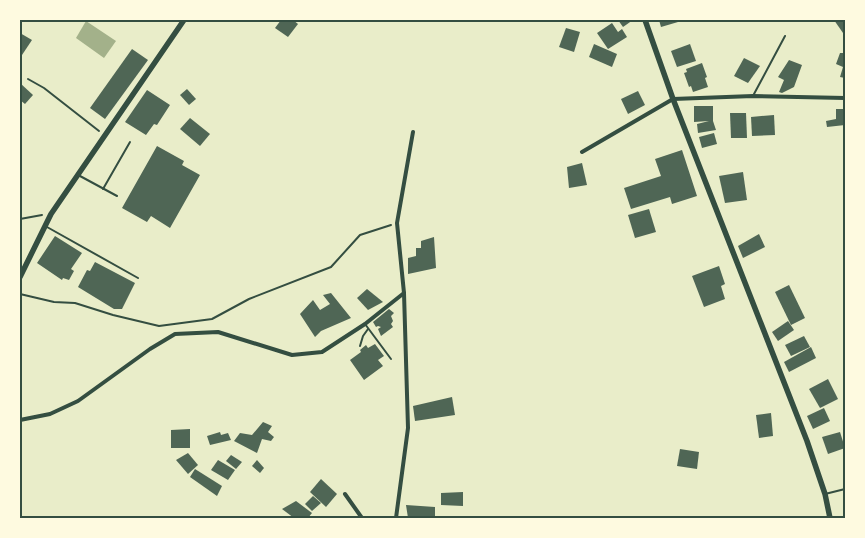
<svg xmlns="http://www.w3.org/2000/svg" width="865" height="538" viewBox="0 0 865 538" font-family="Manrope,sans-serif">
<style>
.water{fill:#a3b18a}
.building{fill:#4f6655}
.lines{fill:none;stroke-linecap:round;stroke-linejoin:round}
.path{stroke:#344e41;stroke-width:2}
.service{stroke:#344e41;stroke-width:2}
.minor{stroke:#344e41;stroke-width:4}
.secondary{stroke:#344e41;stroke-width:5.5}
.neatline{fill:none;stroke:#344e41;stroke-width:2}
</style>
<rect width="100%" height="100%" fill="#e9edc9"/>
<polygon class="water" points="86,21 116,41 104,58 76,38"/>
<g class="building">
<polygon points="281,20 293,20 298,24 288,37 275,28"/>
<polygon points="618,20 633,20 623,27"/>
<polygon points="659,20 677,20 678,22 661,27"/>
<polygon points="834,20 845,20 845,33 843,33"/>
<polygon points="612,23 618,32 622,29 627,37 608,49 597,33"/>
<polygon points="566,28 580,32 574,52 559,47"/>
<polygon points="20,33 32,40 20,58"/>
<polygon points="594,44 617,54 612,67 589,57"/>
<polygon points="690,44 696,61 677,67 671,51"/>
<polygon points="132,49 148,60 105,119 90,108"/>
<polygon points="840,53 845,53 845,78 840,77 843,67 836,64"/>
<polygon points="744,58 760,66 748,83 734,76"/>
<polygon points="789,60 802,65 794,87 782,93 779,92 784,80 778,77"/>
<polygon points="702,63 707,77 705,78 708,87 693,92 691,86 689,87 684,73 687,72 686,69"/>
<polygon points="20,83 33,95 25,104 20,100"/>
<polygon points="187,89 196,99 189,105 180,95"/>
<polygon points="147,90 170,105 157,125 154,124 146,135 125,122"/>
<polygon points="638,91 645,105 628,114 621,99"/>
<polygon points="694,106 713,106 713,121 716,130 698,133 697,124 709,121 694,122"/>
<polygon points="836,109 845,109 845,125 827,127 826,121 836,119"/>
<polygon points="730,113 746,113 747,138 731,138"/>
<polygon points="774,115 775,135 752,136 751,117"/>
<polygon points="190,118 210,134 200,146 180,129"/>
<polygon points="714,133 717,144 702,148 699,137"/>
<polygon points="157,146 184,161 182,165 200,175 170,228 151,216 147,222 122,208"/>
<polygon points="682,150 697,196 672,204 670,197 631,209 624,188 661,176 655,159"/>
<polygon points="582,163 587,185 569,188 567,167"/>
<polygon points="743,172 747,200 725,203 719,176"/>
<polygon points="649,209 656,232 635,238 628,215"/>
<polygon points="759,234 765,247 743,258 738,246"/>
<polygon points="55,236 82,253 71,269 74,271 69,280 63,278 62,280 37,263"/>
<polygon points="434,237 436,268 408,274 408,258 416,256 416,248 421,248 421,241"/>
<polygon points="95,262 135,283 122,309 114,309 78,287 87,270 90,271"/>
<polygon points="719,266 725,284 721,286 725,299 704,307 692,276"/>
<polygon points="789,285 805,318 791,325 775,292"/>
<polygon points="367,289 383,302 368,310 357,298"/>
<polygon points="331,293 351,318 321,331 315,337 300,314 313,300 320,310 330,304 323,295"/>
<polygon points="389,309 394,313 391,316 393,321 391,324 393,327 381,336 378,329 381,327 378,326 376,327 373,322"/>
<polygon points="788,321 794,330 778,341 772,332"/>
<polygon points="804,336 810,347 791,356 785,345"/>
<polygon points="375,344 384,356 378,360 383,366 364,380 350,360 361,352 360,350 366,345 368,348"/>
<polygon points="811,347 816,358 789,372 784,362"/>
<polygon points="828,379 838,399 820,408 809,389"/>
<polygon points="452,397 455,415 415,421 413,406"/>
<polygon points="824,408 830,421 813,429 807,416"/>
<polygon points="771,413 773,436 759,438 756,415"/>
<polygon points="263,422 272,426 268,432 274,437 271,441 262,439 257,453 234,441 240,433 252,435"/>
<polygon points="190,429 190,448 171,448 171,430"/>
<polygon points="220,432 221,435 228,433 231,440 210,445 207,436"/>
<polygon points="840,432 845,448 828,454 822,437"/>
<polygon points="680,449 699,452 697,469 677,466"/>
<polygon points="188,453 198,465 188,474 176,460"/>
<polygon points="231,455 242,462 236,469 226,461"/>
<polygon points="218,460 235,470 228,480 211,470"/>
<polygon points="257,460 264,468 260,473 252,466"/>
<polygon points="195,469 222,486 217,496 190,477"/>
<polygon points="321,479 337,494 326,507 310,492"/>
<polygon points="463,492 463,506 441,505 441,493"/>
<polygon points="313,496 321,503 312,511 305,504"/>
<polygon points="296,501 312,513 308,518 294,518 282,509"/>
<polygon points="406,505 435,507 435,518 408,518"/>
</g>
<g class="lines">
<g class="path">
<polyline points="28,79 44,88 99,131"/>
<polyline points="20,219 42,215"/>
<polyline points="20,294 54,302 75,303 113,315 159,326 212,319 249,299 331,267 360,235 391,225"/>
</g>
<g class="service">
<polyline points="754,94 785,36"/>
<polyline points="80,176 117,196"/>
<polyline points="103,189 130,142"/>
<polyline points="47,227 138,278"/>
<polyline points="365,324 391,359"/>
<polyline points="360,346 363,336 368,329"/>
<polyline points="825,494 845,489"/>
</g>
<g class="minor">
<polyline points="582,152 673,99 753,96 845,98"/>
<polyline points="20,420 50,414 78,401 150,349 175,334 218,332 292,355 322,352 365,324 404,293"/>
<polyline points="345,494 362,518"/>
<polyline points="396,518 408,428 404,293 397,223 413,132"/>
</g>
<g class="secondary">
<polyline points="645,20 673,99 807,441 825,494 830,518"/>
<polyline points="20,277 51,214 184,20"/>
</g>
</g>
<rect width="865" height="538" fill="none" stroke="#fefae0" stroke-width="42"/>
<rect x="21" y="21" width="823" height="496" class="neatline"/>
</svg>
